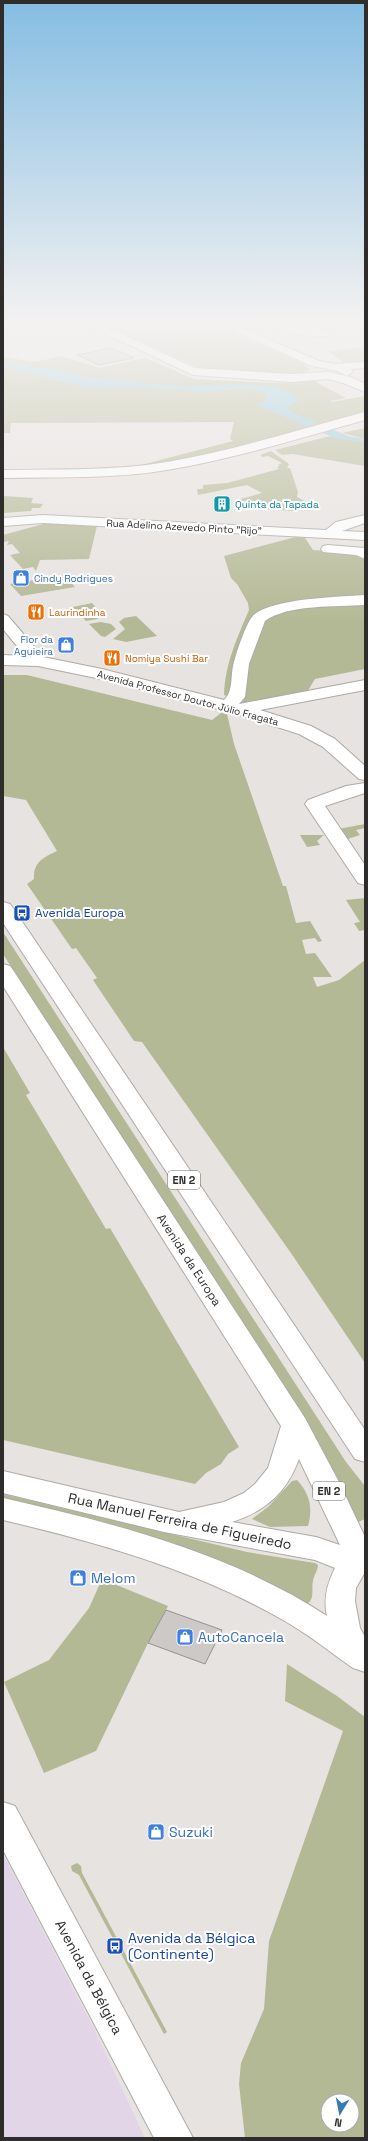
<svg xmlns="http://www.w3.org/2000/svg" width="368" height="2141" viewBox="0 0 368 2141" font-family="'Space Grotesk',sans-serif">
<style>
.commercial{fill:#e2d5e8}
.green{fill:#b4b995;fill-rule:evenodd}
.water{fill:#91cadc}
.building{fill:#cdc9c6;stroke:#969290}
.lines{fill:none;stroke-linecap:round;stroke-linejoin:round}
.minor-casing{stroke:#adaaa7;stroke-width:2}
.major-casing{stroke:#adaaa7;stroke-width:2}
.minor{fill:#fff;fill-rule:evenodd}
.major{fill:#fff;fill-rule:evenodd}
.labels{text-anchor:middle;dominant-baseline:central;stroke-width:4;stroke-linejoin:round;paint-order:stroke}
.far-culture-label{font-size:10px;fill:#0d838f;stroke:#fff;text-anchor:start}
.far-street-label{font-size:10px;fill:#2e2d2c;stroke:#fff}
.far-shop-label{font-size:10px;fill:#366cbe;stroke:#fff;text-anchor:start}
.far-food-label{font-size:10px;fill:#c56008;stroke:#fff;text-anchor:start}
.shield{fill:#fff;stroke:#6d6c6b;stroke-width:1}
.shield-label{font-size:11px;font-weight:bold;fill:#2e2d2c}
.transit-label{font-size:12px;fill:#164399;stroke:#fff;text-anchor:start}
.street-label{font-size:12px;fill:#2e2d2c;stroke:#fff}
.near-street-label{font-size:14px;fill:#2e2d2c;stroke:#fff}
.near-shop-label{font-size:14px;fill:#366cbe;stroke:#fff;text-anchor:start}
.near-transit-label{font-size:14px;fill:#164399;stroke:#fff;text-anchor:start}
</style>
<rect width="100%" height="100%" fill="#e7e3e0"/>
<polygon class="commercial" points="3,1854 94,2029 145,2138 3,2138"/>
<g class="green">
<polygon points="100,323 209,323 231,333 229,334 235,334 304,364 310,370 296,375 202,369"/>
<polygon points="365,347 365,362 349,366 328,351"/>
<path d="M61 356 100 368 145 358 194 379 274 383 314 381 346 398 330 401 332 402 365 396V411C295 434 214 457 141 465L233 441 230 439 234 422 11 423 10 433H3V357L35 362Z"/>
<polygon points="365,428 365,439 342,433"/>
<polygon points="330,436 365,442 365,466 293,454 282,455 275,450"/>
<polygon points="271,451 289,464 287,468 290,468 298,492 297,497 308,503 296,506 296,511 234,507 237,500 262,493 247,485 198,495 197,489 203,489 203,485 227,483 279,469 277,467 280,466 278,465 282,463 268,456 263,457 260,455"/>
<polygon points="3,496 33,498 31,503 43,504 40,508 32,508 31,511 3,513"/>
<polygon points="47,523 97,526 89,559 40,560 36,571 33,567 23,569 10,555 20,553 12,544 7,545 9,541 3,542 3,535"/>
<path d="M303 535 313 550 361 553 365 558V669L315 679 307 692 249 705 224 695C225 664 237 638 249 610L248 603 237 584 231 578 224 556Z"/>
<polygon points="64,575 75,587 21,596 10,584"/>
<polygon points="92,603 102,615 97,619 86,621 73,607"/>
<polygon points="136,616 157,636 126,642 113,639 125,629 119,622 124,618"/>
<polygon points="101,622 111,624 116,629 105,637 101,636 89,624"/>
<path d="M3 675H27L212 720 221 713 227 714 234 744 283 886H286L296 923 310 921 322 941 318 942 315 938 302 940 306 954 315 953 332 977H313L317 987 339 980 365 960V1363L293 1256 142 1042 134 1041 93 980 97 978 76 948 72 949 27 884 34 879C33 862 44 857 57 851L26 800 3 796Z"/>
<polygon points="365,824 365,828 356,830 360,835 345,840 338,829"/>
<polygon points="300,835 324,835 317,841 320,845 307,847"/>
<polygon points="365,898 365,930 359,931 354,923 360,922 346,900"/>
<polygon points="3,932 346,1462 365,1486 365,1519 352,1525 329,1466 3,954"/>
<polygon points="3,1047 30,1093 26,1095 106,1229 110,1228 239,1447 228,1454 221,1464 206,1473 195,1484 3,1440"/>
<path d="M297 1480C310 1494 313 1508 308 1526L270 1527 252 1519 269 1506 292 1481Z"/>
<path d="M3 1494 247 1552 315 1563 318 1565C318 1570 314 1575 313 1581 311 1588 315 1598 308 1603H303L220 1561 168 1541 3 1500Z"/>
<polygon points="102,1579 168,1606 148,1643 96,1751 44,1773 4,1682 49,1660 89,1608"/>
<path d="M287 1664 337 1696 365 1717V2138H245L239 2084 241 2063 264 2009 269 1941 343 1731 285 1701ZM328 2101H352V2125H328Z"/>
<polygon points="77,1863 81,1866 82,1873 167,2032 164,2034 79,1875 72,1871 71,1866"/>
</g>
<polygon class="water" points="3,360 34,367 52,368 91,378 186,387 228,384 278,387 293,394 299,400 287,408 291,410 289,411 348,436 365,439 365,442 335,438 256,405 267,401 266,396 263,392 248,389 207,392 139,387 95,388 78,386 3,367"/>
<g class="building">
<polygon points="111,348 134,358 99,365 77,355"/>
<polygon points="166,1610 222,1630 205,1664 148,1643"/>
</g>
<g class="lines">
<g class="minor-casing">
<g id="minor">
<polygon points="83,323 98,323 195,368 291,374 328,372 351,377 365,384 365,392 343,383 328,379 291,382 193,375"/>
<polygon points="216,323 231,323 319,361 336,364 365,362 365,368 351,369 353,372 347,376 338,371 312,366"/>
<path d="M269 323C277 323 331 329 334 333 326 342 277 332 269 323Z"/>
<polygon points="43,515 326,530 336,522 365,515 365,523 342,531 365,532 365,540 43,523 3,526 3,518"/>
<polygon points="328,545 365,548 365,559 356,555 323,552 321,549 323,546"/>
<path d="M365 595V605C337 607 288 604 265 621L249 664 245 697 239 704 365 680V690L260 710 311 726 335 739 365 766V780L359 779 323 747 299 734 233 713 101 679 38 666 3 665V655L25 656 3 629V614L8 616 43 657 102 669 224 700C234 691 230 675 234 662 237 651 245 626 252 617 267 598 340 597 365 595Z"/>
<polygon points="365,783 365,793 325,806 365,865 365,885 358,883 305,804 308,800 346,786"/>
</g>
</g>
<g class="major-casing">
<g id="major">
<path d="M365 412V420C300 438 234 459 167 470 113 479 58 477 3 478V470C58 469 113 471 167 462 234 451 299 429 365 412Z"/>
<polygon points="3,902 10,904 13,908 365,1430 365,1462 355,1459 3,923"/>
<path d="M3 964 10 966 13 970 305 1418 339 1482 365 1537V1572L356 1588 355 1601 360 1628 365 1637V1672L353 1668C330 1652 308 1634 283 1620 196 1570 100 1543 3 1520V1498C114 1523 231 1553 327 1616 323 1599 327 1584 335 1568L315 1560 164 1532 3 1493V1471L179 1512 224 1502 244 1493 255 1484 268 1468 281 1426 3 986ZM299 1459 340 1545 316 1537 232 1522C266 1511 287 1492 299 1459Z"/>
<polygon points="3,1802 15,1806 193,2138 154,2138 3,1850"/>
</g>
</g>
<use href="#minor" class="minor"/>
<use href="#major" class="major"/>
</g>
<linearGradient id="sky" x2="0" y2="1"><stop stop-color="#85bde3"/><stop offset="0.52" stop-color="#f4f2f1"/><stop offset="1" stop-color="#f4f2f1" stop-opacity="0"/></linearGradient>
<rect width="368" height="623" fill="url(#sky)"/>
<defs>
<g id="building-square" transform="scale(0.9)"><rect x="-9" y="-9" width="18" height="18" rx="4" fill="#0f9aa8" stroke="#fff"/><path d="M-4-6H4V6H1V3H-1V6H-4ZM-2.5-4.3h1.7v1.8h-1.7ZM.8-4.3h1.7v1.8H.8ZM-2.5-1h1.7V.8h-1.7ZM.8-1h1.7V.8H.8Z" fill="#fff"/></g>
<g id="shop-square" transform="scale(0.9)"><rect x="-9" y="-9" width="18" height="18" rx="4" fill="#3f7fe0" stroke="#fff"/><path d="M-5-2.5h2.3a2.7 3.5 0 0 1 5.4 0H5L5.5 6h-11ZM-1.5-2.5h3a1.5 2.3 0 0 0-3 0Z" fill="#fff"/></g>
<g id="restaurant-square" transform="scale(0.9)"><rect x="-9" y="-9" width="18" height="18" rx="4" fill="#e8710a" stroke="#fff"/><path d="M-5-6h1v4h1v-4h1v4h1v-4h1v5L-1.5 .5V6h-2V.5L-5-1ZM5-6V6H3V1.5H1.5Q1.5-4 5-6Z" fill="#fff"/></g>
<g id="bus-square" transform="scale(0.9)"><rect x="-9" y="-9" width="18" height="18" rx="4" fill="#1a4fb4" stroke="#fff"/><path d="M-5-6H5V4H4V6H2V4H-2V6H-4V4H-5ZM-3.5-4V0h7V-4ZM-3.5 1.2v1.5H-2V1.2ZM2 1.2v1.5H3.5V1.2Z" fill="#fff"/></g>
</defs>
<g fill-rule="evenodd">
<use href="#building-square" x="222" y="504"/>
<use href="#shop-square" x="21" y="578"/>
<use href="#restaurant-square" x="36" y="612"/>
<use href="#shop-square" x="66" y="645"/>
<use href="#restaurant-square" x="112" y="658"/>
<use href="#bus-square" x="22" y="913"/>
<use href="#shop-square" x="78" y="1578"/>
<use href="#shop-square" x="185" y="1637"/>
<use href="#shop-square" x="156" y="1832"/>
<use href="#bus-square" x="115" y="1946"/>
</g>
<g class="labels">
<g class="far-culture-label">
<text x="235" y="504">Quinta da Tapada</text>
</g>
<g class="far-street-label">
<text transform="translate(184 527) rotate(3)">Rua Adelino Azevedo Pinto "Rijo"</text>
<text transform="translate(188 698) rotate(15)">Avenida Professor Doutor Júlio Fragata</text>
</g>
<g class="far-shop-label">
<text x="34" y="578">Cindy Rodrigues</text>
<text x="53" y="639" text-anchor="end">Flor da<tspan x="53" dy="12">Aguieira</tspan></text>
</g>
<g class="far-food-label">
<text x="49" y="612">Laurindinha</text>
<text x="125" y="658">Nomiya Sushi Bar</text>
</g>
<g class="shield">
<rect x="168" y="1171" width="32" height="18" rx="3"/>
<rect x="313" y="1482" width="32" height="18" rx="3"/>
</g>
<g class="shield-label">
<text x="184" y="1180">EN 2</text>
<text x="329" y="1491">EN 2</text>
</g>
<g class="transit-label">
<text x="35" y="913">Avenida Europa</text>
</g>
<g class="street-label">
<text transform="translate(189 1260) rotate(57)">Avenida da Europa</text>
</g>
<g class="near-street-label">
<text transform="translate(180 1521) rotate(12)">Rua Manuel Ferreira de Figueiredo</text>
<text transform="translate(89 1977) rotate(62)">Avenida da Bélgica</text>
</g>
<g class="near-shop-label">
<text x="91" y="1578">Melom</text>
<text x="198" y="1637">AutoCancela</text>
<text x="169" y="1832">Suzuki</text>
</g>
<g class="near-transit-label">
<text x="128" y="1938">Avenida da Bélgica<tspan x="128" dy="16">(Continente)</tspan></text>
</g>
</g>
<rect width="368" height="2141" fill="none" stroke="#2e2d2c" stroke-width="8"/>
<g transform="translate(340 2113) rotate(190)"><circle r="19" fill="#ffffff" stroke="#ababab"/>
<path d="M0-3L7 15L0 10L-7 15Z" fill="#357cb1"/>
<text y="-6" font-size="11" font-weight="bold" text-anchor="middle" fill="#2e2d2c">N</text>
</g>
</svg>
